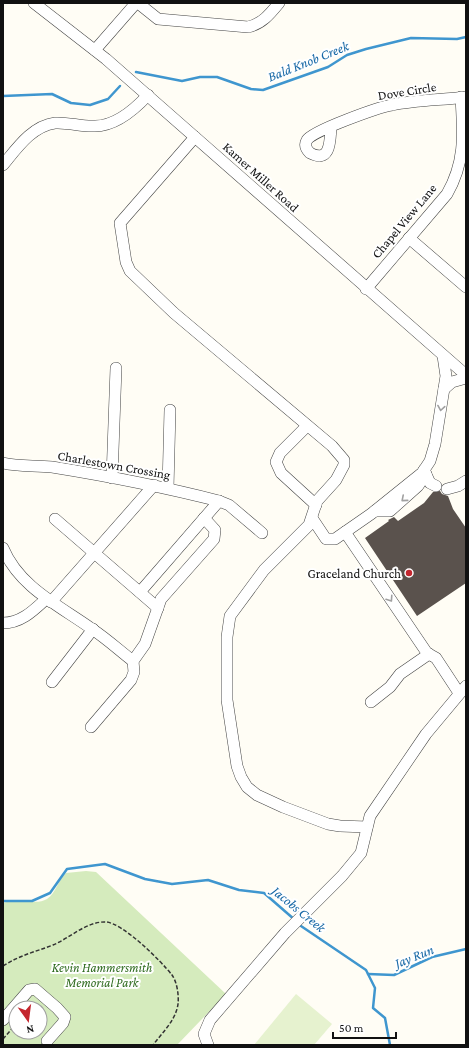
<svg xmlns="http://www.w3.org/2000/svg" width="469" height="1048" viewBox="0 0 469 1048" font-family="'Crimson Pro',serif">
<style>
.green{fill:#d5ebbd;fill-rule:evenodd}
.pitch{fill:#e6f2cf}
.lines{fill:none;stroke-linecap:round;stroke-linejoin:round}
.stream{stroke:#3f96cf;stroke-width:2.5}
.building{fill:#5a524d}
.minor-casing{stroke:#444;stroke-width:12}
.path{stroke:#333;stroke-width:1.5;stroke-dasharray:4 2;stroke-linecap:butt}
.minor{stroke:#fff;stroke-width:11}
.oneway{stroke:#a0a0a0}
.poi-dot{fill:#c4262e;stroke:#fff;stroke-width:1.5}
.labels{text-anchor:middle;dominant-baseline:central;stroke-width:4;stroke-linejoin:round;paint-order:stroke}
.street-label{font-size:13px;fill:#111;stroke:#fff}
.poi-label{font-size:13px;fill:#111;stroke:#fff;text-anchor:end}
.park-label{font-size:13px;font-style:italic;fill:#2f6b1f;stroke:#fff}
.water-label{font-size:14px;font-style:italic;fill:#1768a6;stroke:#fff}
</style>
<rect width="100%" height="100%" fill="#fffdf5"/>
<path class="green" d="M86 871 96 872 226 994 177 1045H3V903C19 897 36 906 47 899 56 893 58 880 66 873ZM16 1008H40V1032H16Z"/>
<polygon class="pitch" points="296,994 332,1024 314,1045 254,1045"/>
<g class="lines">
<g class="stream">
<polyline points="136,72 182,81 200,77 217,77 251,89 263,90 328,67 347,55 366,49 411,38 457,39 466,37"/>
<polyline points="3,96 52,94 71,103 90,105 108,99 120,86"/>
<polyline points="3,901 32,901 50,893 67,869 105,864 145,879 172,884 208,880 239,890 264,893 295,920"/>
<polyline points="298,924 366,970 375,988 373,1008 385,1018 390,1045"/>
<polyline points="368,974 394,975 432,957 466,949"/>
</g>
</g>
<polygon class="building" points="440,491 442,494 448,496 453,509 466,528 466,583 417,616 365,538 389,521 388,520 394,517 398,521 424,503 433,492"/>
<g class="lines">
<g class="minor-casing">
<g id="minor">
<polyline points="34,3 106,59 466,375"/>
<path d="M138 3 158 19 248 27C262 24 270 14 279 3"/>
<polyline points="95,50 136,3"/>
<path d="M331 127C330 140 331 164 310 153 306 149 304 145 307 140 312 131 379 107 392 105 416 100 442 100 466 97"/>
<polyline points="195,137 120,223 126,262 130,271 174,313 332,446 344,460 344,465 336,480 317,501 309,525 264,570 230,616 227,637 227,700 237,766 241,777 247,787 257,795 283,807 328,824 340,826 367,827"/>
<path d="M3 165C17 148 32 126 55 123 68 122 82 127 95 126 115 126 135 109 148 95"/>
<polyline points="409,238 466,287"/>
<path d="M366 289 447 194C466 161 463 133 461 97"/>
<polyline points="444,389 452,382 466,378"/>
<polyline points="307,426 280,453 276,462 281,473 316,505"/>
<path d="M3 463C19 467 36 465 52 467 108 476 164 487 219 501L229 505 262 533"/>
<polyline points="424,470 430,483 436,486"/>
<polyline points="112,478 116,368"/>
<polyline points="168,488 170,410"/>
<polyline points="447,489 458,486 466,481"/>
<polyline points="375,511 390,511 418,486 426,474"/>
<polyline points="312,518 326,539 335,539 371,514 422,473 430,461 435,444 446,376 443,356"/>
<polyline points="55,519 158,608"/>
<polyline points="345,532 427,653 436,658 459,693"/>
<path d="M3 548C19 587 60 606 92 629 107 639 120 651 133 661"/>
<polyline points="140,592 219,501"/>
<polyline points="51,602 154,485"/>
<path d="M3 623C21 623 33 611 46 599"/>
<polyline points="52,682 93,629"/>
<polyline points="371,702 390,687 400,674 429,654"/>
<polyline points="91,727 131,680 134,672 133,661 145,644 161,599 214,539 215,530 204,518"/>
<polyline points="3,1020 29,990 35,989 57,1008 65,1017 63,1023 47,1041"/>
<polyline points="208,1045 204,1034 210,1020 285,933 342,876 361,853 370,816 426,734 466,686"/>
</g>
</g>
<g class="path">
<path d="M3 966C20 955 35 952 53 945 70 938 87 921 106 922 123 923 161 961 172 975 177 982 179 995 178 1004 176 1020 162 1033 153 1045"/>
<polyline points="3,1039 16,1024"/>
</g>
<use href="#minor" class="minor"/>
</g>
<defs><path id="oneway-chevron" d="M-2-3.5L2.5 0L-2 3.5" fill="none" stroke-width="1.6" stroke-linecap="round" stroke-linejoin="round"/></defs>
<g class="oneway">
<use href="#oneway-chevron" transform="translate(441 408) rotate(99)"/>
<use href="#oneway-chevron" transform="translate(404 499) rotate(139)"/>
<use href="#oneway-chevron" transform="translate(390 599) rotate(56)"/>
</g>
<circle class="poi-dot" cx="409" cy="573" r="4"/>
<g class="labels">
<g class="street-label">
<text transform="translate(407 91) rotate(-9)">Dove Circle</text>
<text transform="translate(261 177) rotate(42)">Kamer Miller Road</text>
<text transform="translate(404 221) rotate(-50)">Chapel View Lane</text>
<text transform="translate(114 465) rotate(10)">Charlestown Crossing</text>
</g>
<g class="poi-label">
<text x="401" y="573">Graceland Church</text>
</g>
<g class="park-label">
<text x="102" y="967">Kevin Hammersmith<tspan x="102" dy="15">Memorial Park</tspan></text>
</g>
<g class="water-label">
<text transform="translate(308 61) rotate(-22)">Bald Knob Creek</text>
<text transform="translate(299 909) rotate(39)">Jacobs Creek</text>
<text transform="translate(414 956) rotate(-22)">Jay Run</text>
</g>
</g>
<rect width="469" height="1048" fill="none" stroke="#111111" stroke-width="8"/>
<g transform="translate(28 1020) rotate(166)"><circle r="19" fill="#ffffff" stroke="#a0a0a0"/>
<path d="M0-3L7 15L0 10L-7 15Z" fill="#c4262e"/>
<text y="-6" font-size="11" font-weight="bold" text-anchor="middle" fill="#111111">N</text>
</g>
<path d="M333 1032v6h63v-6" fill="none" stroke="#111111" stroke-width="2"/>
<text x="339" y="1032" font-size="12" fill="#111111" stroke="#ffffff" stroke-width="3" paint-order="stroke">50 m</text>
</svg>
